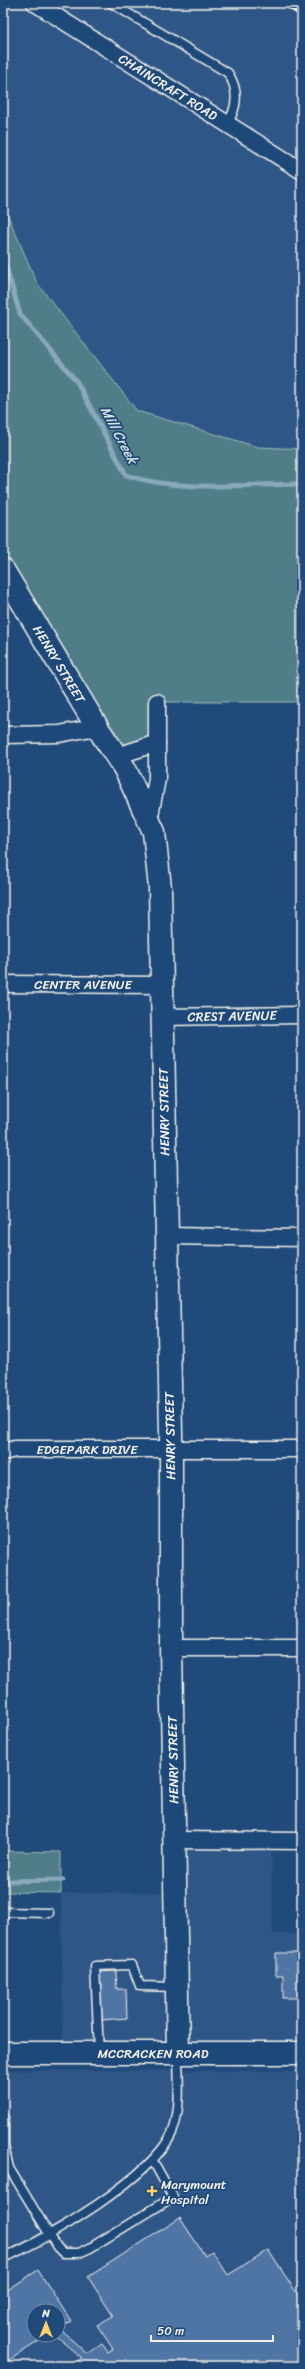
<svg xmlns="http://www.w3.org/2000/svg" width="305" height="2369" viewBox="0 0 305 2369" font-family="Sriracha,sans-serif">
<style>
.built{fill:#2d5787;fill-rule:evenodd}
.green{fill:#4f7e88;stroke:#a2b8b8}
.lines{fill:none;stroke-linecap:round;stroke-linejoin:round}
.stream{stroke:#89a8bc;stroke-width:5}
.building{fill:#4f75a4;stroke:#f4f1e8}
.lane-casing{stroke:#f4f1e8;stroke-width:11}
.street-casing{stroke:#f4f1e8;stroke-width:19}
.secondary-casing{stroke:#f4f1e8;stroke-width:25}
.lane{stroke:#1f4a7a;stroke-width:8}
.street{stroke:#1f4a7a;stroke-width:16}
.secondary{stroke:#1f4a7a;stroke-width:22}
.rail{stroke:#f4f1e8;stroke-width:3}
.poi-dot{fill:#ffd166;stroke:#1f4a7a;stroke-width:1.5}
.labels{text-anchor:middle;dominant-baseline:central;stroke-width:3.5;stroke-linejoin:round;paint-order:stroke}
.street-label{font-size:13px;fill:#f4f1e8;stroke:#1f4a7a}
.poi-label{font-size:13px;fill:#f4f1e8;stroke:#1f4a7a;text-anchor:start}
.water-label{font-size:14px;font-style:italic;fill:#d9dfdd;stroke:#1f4a7a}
</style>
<rect width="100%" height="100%" fill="#1f4a7a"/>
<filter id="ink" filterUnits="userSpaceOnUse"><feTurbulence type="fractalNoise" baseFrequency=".025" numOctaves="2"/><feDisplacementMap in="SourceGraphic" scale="8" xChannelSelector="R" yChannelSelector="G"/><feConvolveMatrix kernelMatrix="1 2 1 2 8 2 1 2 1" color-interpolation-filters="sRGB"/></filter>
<g filter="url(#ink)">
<g class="built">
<polygon points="3,3 281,3 302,16 302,449 258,447 137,411 37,283 3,204"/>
<polygon points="175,1840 271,1841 273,1934 302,1934 302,2053 63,2053 61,1893 175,1892"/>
<path d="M3 2070 302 2071V2366H3ZM34 2311H58V2335H34Z"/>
</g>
<g class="green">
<polygon points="3,204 37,283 137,411 258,447 302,449 302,702 157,702 157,743 117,756 3,570"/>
<polygon points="3,1851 61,1852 61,1893 3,1892"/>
</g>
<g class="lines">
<g class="stream">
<path d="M3 257 20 314 77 382 126 475C179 493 247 484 302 484"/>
<polyline points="3,1881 63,1880"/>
</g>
</g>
<g class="building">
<polygon points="276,1953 302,1953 302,1998 283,1998 283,1975 276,1975"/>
<polygon points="116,1971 117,1989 126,1989 127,2018 102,2020 99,1972"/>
<polygon points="180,2218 205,2256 212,2251 228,2275 268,2250 302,2301 302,2366 70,2366 82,2358 54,2335 58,2335 58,2311 34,2311 34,2335 49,2335 3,2364 3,2293 38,2270 71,2321 59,2328 87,2354 102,2344 108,2352 113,2349 97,2325 113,2316 88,2277"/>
</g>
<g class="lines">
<g class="lane-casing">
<g id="lane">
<path d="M111 3 228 73C239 90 238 107 227 124"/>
<polyline points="3,1912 49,1913"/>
<polyline points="99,2053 95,1966 132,1965 140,1986 175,1987"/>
<polyline points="4,2118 4,2146 9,2168 57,2247 63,2253 79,2253 90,2248 173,2197 153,2161"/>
<path d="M3 2258C47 2240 153 2176 172 2133 182 2109 178 2079 178 2054"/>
</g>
</g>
<g class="street-casing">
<g id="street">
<polyline points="35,3 302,171"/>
<polyline points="3,735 59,734 97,727"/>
<polyline points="117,756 157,743"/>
<polyline points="149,821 157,779 157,702"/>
<polyline points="3,984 162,985"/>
<polyline points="162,1017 302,1015"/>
<polyline points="167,1236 302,1238"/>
<polyline points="3,1452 15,1449 302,1449"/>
<polyline points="171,1648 302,1648"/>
<polyline points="175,1840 302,1841"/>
</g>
</g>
<g class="secondary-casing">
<g id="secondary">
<polyline points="3,570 97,727 125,769 154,832 160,888 171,1433 171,1648 178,2053"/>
<polyline points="3,2053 302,2053"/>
</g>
</g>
<use href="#lane" class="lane"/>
<use href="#street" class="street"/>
<use href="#secondary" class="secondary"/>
<polyline class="rail" points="281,3 302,16"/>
</g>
</g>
<path class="poi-dot" d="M150 2185h4v4h4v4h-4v4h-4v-4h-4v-4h4z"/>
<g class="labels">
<g class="street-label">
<text transform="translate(168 87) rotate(32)">CHAINCRAFT ROAD</text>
<text transform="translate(59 664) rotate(59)">HENRY STREET</text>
<text x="83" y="984">CENTER AVENUE</text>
<text transform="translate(232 1016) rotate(-1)">CREST AVENUE</text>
<text transform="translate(164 1112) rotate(-91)">HENRY STREET</text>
<text transform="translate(170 1436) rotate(-91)">HENRY STREET</text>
<text x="87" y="1449">EDGEPARK DRIVE</text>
<text transform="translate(173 1760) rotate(-91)">HENRY STREET</text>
<text x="153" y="2053">MCCRACKEN ROAD</text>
</g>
<g class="poi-label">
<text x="161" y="2184">Marymount<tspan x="161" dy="15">Hospital</tspan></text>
</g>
<g class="water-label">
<text transform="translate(119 435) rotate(62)">Mill Creek</text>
</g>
</g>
<rect width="305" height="2369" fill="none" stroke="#1f4a7a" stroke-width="16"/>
<rect x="8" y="8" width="289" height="2353" fill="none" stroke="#f4f1e8" stroke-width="1.5" filter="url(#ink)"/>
<g transform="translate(46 2323)"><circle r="19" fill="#1f4a7a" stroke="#748da6"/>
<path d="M0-3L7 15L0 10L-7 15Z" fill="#ffd166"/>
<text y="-6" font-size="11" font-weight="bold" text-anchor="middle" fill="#f4f1e8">N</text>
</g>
<path d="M151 2335v6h122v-6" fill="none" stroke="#f4f1e8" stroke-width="2"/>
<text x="157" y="2335" font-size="12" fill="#f4f1e8" stroke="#1f4a7a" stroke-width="3" paint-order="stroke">50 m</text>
</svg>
